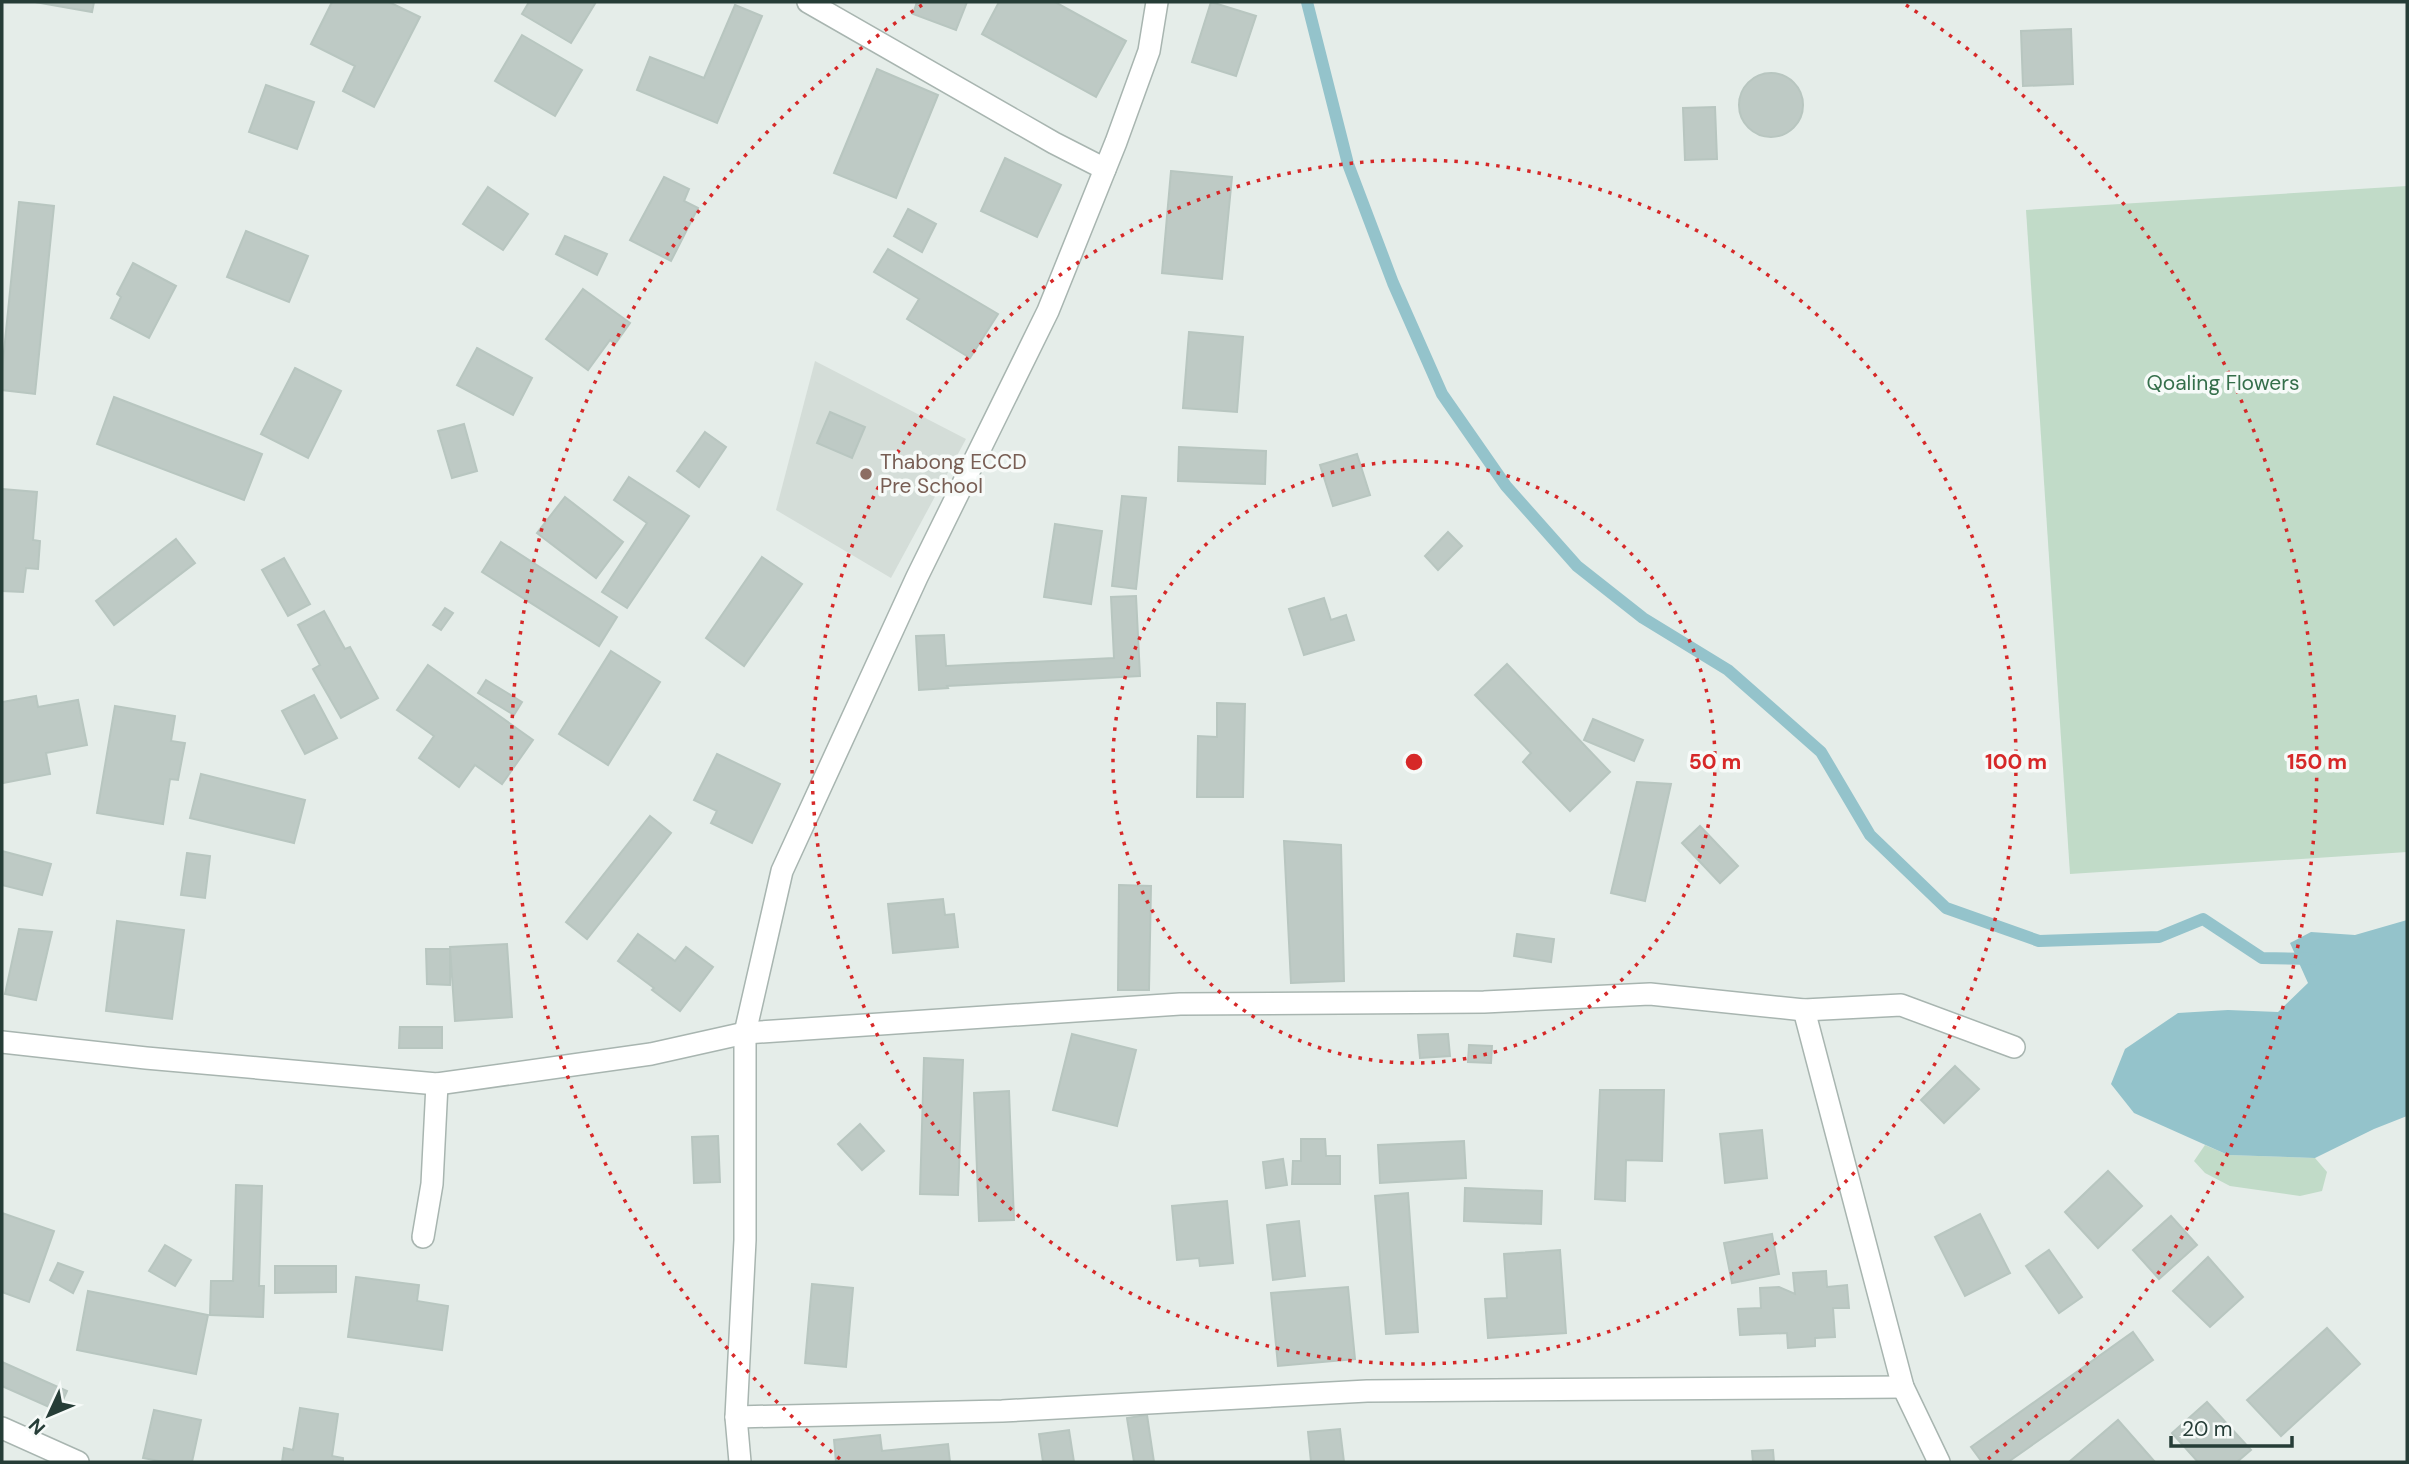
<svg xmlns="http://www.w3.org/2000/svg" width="2409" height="1464" viewBox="0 0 2409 1464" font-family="'DM Sans',sans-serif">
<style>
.built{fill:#d4ddd8}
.green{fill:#c1dbc8}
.water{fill:#94c3cb}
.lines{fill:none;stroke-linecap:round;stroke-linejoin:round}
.stream{stroke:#94c3cb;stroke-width:12}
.building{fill:#becac5;stroke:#b8c6c0;stroke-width:2}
.minor-casing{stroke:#a8b5b0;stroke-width:24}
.minor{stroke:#fff;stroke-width:21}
.ring{fill:none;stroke:#d62828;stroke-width:3.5;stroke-dasharray:3.5 7}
.education-dot{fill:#8d6e63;stroke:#f6faf8;stroke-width:2.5}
.labels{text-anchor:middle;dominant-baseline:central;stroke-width:7;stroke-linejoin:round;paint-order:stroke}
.park-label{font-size:21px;fill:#356f4b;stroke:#f6faf8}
.education-label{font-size:21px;fill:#785e54;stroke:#f6faf8;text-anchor:start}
.centre{fill:#d62828;stroke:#f6faf8;stroke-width:3.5}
.ring-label{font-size:21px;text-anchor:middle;font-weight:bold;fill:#d62828;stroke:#f6faf8;stroke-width:7;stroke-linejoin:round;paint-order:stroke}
</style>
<rect width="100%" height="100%" fill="#e5ede9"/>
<polygon class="built" points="815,361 966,439 891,578 776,510"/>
<g class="green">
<polygon points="2407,186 2407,852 2070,874 2026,210"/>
<polygon points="2205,1145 2228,1155 2315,1158 2327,1172 2322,1191 2300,1196 2230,1186 2205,1173 2194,1161"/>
</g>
<polygon class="water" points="2407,920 2407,1116 2374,1129 2315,1158 2228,1155 2134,1113 2111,1084 2125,1049 2178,1013 2228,1010 2278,1012 2308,983 2290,943 2311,932 2355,935"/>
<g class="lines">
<polyline class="stream" points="1307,2 1348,164 1393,283 1442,394 1506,486 1577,566 1643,618 1728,670 1821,752 1870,835 1946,908 2039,941 2159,937 2203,919 2262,958 2314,959"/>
</g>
<g class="building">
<polygon points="35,2 94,2 92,12"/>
<polygon points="332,2 389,2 420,17 374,107 343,91 355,66 311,44"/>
<polygon points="529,2 596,2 571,43 522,14"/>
<polygon points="917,2 967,2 956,30 913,14"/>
<polygon points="999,2 1055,2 1126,41 1096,97 982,34"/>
<polygon points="1211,2 1256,16 1236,76 1192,62"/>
<polygon points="735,5 762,16 717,123 637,90 650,57 704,78"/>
<polygon points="2071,29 2073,84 2023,86 2021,31"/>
<polygon points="522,35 582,70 555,116 495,81"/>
<polygon points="877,69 938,95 896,198 834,173"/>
<circle cx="1771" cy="105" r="32"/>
<polygon points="266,85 314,102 297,149 249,132"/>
<polygon points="1715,107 1717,159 1685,160 1683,108"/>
<polygon points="1005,158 1061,185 1037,237 981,211"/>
<polygon points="1171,171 1232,177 1222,279 1162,273"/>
<polygon points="664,177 689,189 684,201 698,208 671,261 630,240"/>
<polygon points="488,187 528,214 503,250 463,224"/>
<polygon points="19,202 54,206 35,394 2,390 2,371"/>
<polygon points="908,209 936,224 922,252 894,236"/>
<polygon points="246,231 308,256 289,302 227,277"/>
<polygon points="565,236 607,254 597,275 556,254"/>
<polygon points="888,249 998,314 970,358 907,319 919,299 874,272"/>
<polygon points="133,263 176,286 149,338 111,318 121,297 117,294"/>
<polygon points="583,289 630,323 615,344 610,340 588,370 546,339"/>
<polygon points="1189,332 1243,337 1237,412 1183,408"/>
<polygon points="477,348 532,378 513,415 457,385"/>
<polygon points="295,368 341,391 308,458 261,434"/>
<polygon points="114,397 262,454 244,500 97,444"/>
<polygon points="830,412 865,427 852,458 817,443"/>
<polygon points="464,424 477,471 452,478 438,431"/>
<polygon points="705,432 726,447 699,487 677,471"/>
<polygon points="1179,447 1266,451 1265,484 1178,481"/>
<polygon points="1357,454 1370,495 1333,506 1320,465"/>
<polygon points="629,477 689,516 627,608 602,592 647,523 614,500"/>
<polygon points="2,489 37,492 33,540 40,541 38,569 26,568 23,592 2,591"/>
<polygon points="1122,496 1146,498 1136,589 1112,586"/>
<polygon points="565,497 623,542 596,578 537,533"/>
<polygon points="1055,524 1102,531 1091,604 1044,597"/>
<polygon points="1448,532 1462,546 1438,570 1425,556"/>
<polygon points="176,539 195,563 114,625 96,601"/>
<polygon points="501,542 617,617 599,646 482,572"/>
<polygon points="762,557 802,584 744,666 706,638"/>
<polygon points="284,558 310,604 288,616 262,570"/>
<polygon points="1136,596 1140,676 947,686 948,688 919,690 916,636 944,635 946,666 1114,658 1111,597"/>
<polygon points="1324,598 1331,620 1346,615 1354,640 1304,655 1289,609"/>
<polygon points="445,608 453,613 441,630 433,625"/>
<polygon points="324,611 345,649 350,647 378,698 341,718 313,669 320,665 298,625"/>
<polygon points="611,651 660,682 608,765 559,734"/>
<polygon points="1507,664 1610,772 1570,811 1523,762 1531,753 1475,695"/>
<polygon points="428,665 533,740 502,784 475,765 459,787 419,758 434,736 397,710"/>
<polygon points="486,680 522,702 514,715 478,693"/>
<polygon points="314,695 337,738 305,754 282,711"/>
<polygon points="36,696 38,707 78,700 87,745 46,753 50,774 3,783 2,702"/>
<polygon points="1217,703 1245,704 1243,797 1197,797 1198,736 1217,737"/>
<polygon points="115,706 175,716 171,741 185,743 178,780 170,779 163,824 97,813"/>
<polygon points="1593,719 1643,740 1634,761 1584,740"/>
<polygon points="717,754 780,784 752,843 711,823 717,811 694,800"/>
<polygon points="201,774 305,800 294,843 190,818"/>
<polygon points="1637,782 1671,784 1645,901 1611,893"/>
<polygon points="650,816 671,833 587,939 566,922"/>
<polygon points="1700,826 1738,866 1720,883 1682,843"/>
<polygon points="1284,841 1341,845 1344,981 1291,983"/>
<polygon points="2,851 51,864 42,895 2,885"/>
<polygon points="187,853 210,856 205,898 181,895"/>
<polygon points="1119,885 1151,886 1149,990 1118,990"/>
<polygon points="943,899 945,915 954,914 958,947 893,953 888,904"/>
<polygon points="117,921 184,930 172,1019 106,1011"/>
<polygon points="19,929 52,932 36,1000 5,994"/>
<polygon points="638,934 675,961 686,947 713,967 680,1011 652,990 654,988 618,961"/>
<polygon points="1517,934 1554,939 1551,962 1514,956"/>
<polygon points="507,944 512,1017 455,1021 450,947"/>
<polygon points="426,949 450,949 450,985 427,984"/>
<polygon points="400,1027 442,1027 442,1048 399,1048"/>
<polygon points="1072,1034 1136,1050 1117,1126 1053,1110"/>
<polygon points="1448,1034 1450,1056 1420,1058 1418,1035"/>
<polygon points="1469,1045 1492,1046 1491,1063 1468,1062"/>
<polygon points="924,1058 963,1060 958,1195 920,1194"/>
<polygon points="1955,1066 1979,1089 1944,1123 1921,1100"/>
<polygon points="1600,1090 1664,1090 1662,1161 1626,1160 1625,1201 1595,1199"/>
<polygon points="1009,1091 1014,1220 979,1221 974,1093"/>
<polygon points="860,1124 884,1151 862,1170 838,1144"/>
<polygon points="1762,1130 1767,1178 1725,1183 1720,1134"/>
<polygon points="718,1136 720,1182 694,1183 692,1137"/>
<polygon points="1301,1139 1325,1139 1326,1156 1340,1156 1340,1184 1292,1184 1293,1161 1301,1161"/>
<polygon points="1464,1141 1466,1178 1380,1183 1378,1145"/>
<polygon points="1283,1159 1287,1185 1266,1188 1263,1162"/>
<polygon points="2108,1171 2142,1206 2098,1248 2065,1212"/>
<polygon points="236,1185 262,1186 259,1286 264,1286 263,1317 210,1315 211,1281 233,1281"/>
<polygon points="1465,1188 1542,1191 1541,1224 1464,1221"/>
<polygon points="1408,1193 1418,1332 1386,1334 1375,1196"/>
<polygon points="1227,1201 1233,1263 1200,1266 1199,1258 1177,1260 1172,1206"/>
<polygon points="2,1213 54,1231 29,1302 2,1292"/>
<polygon points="1980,1214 2010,1273 1965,1296 1935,1237"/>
<polygon points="2171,1216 2197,1245 2159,1279 2133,1250"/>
<polygon points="1299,1221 1305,1276 1273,1280 1267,1225"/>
<polygon points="1772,1234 1779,1274 1732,1283 1724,1243"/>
<polygon points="165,1245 191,1260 175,1286 149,1271"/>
<polygon points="1560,1250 1566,1333 1488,1338 1485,1299 1507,1298 1504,1254"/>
<polygon points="2049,1250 2082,1297 2059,1313 2026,1266"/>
<polygon points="2208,1257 2243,1297 2210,1327 2173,1291"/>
<polygon points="58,1263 83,1272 73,1293 50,1280"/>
<polygon points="275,1266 336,1266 336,1292 275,1293"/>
<polygon points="1826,1271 1827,1287 1847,1285 1849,1308 1833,1308 1835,1337 1815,1338 1815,1346 1788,1348 1787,1333 1740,1335 1738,1309 1761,1308 1760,1288 1779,1287 1795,1294 1793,1273"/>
<polygon points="356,1277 419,1285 417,1301 448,1306 442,1350 348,1337"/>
<polygon points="812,1284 853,1288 846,1367 805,1363"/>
<polygon points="1348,1287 1355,1359 1278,1366 1271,1293"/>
<polygon points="88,1291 208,1315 196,1374 77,1350"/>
<polygon points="2327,1328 2360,1364 2281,1436 2247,1400"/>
<polygon points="2133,1332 2153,1360 2008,1462 1982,1462 1971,1447"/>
<polygon points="2,1362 67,1391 58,1411 2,1386"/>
<polygon points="2207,1402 2251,1450 2237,1462 2198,1462 2172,1433"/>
<polygon points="300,1408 338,1414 332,1456 343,1458 343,1462 282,1462 284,1448 293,1450"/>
<polygon points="154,1410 201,1420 192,1462 164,1462 143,1458"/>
<polygon points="1147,1415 1154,1462 1134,1462 1127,1418"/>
<polygon points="2118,1420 2155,1462 2069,1462"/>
<polygon points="1340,1429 1344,1462 1311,1462 1308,1432"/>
<polygon points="1069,1430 1074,1462 1043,1462 1039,1434"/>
<polygon points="880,1435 882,1451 948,1444 950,1462 836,1462 834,1440"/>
<polygon points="1773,1450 1774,1462 1753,1462 1752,1451"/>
</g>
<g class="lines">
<g class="minor-casing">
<g id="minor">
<polyline points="808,2 1054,143 1105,169"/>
<polyline points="1804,1010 1903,1387 1939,1462"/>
<polyline points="2,1042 146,1058 437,1084 651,1054 745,1033 1180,1004 1484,1002 1650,994 1804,1010 1901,1005 2014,1047"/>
<polyline points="423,1237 432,1184 437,1084"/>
<polyline points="736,1417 1002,1411 1367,1391 1903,1387"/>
<polyline points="2,1428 78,1462"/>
<polyline points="740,1462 736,1417 745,1240 745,1033 782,871 917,577 1048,311 1116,142 1149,51 1157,2"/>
</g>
</g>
<use href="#minor" class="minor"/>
</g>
<g class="ring">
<circle cx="1414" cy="762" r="301"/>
<circle cx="1414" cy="762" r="602"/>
<path d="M840 1459A903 903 0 0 1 922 5M1906 5A903 903 0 0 1 1988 1459"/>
</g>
<circle class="education-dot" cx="866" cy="474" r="7"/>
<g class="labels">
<g class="park-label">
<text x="2223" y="383">Qoaling Flowers</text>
</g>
<g class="education-label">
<text x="880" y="462">Thabong ECCD<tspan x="880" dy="24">Pre School</tspan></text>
</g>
</g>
<circle cx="1414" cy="762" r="10" class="centre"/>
<g class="ring-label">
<text x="1715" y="769">50 m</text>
<text x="2016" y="769">100 m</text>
<text x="2317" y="769">150 m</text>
</g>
<rect width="2409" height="1464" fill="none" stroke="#263d37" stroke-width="7"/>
<g transform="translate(49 1415) rotate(226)" stroke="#f6faf8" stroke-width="5" paint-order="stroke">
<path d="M0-5L12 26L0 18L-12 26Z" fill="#263d37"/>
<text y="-10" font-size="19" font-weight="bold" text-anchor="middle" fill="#263d37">N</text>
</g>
<path d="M2171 1436v10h121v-10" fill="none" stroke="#263d37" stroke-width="3.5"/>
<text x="2182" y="1436" font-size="21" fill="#263d37" stroke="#f6faf8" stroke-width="5" paint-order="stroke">20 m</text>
</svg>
